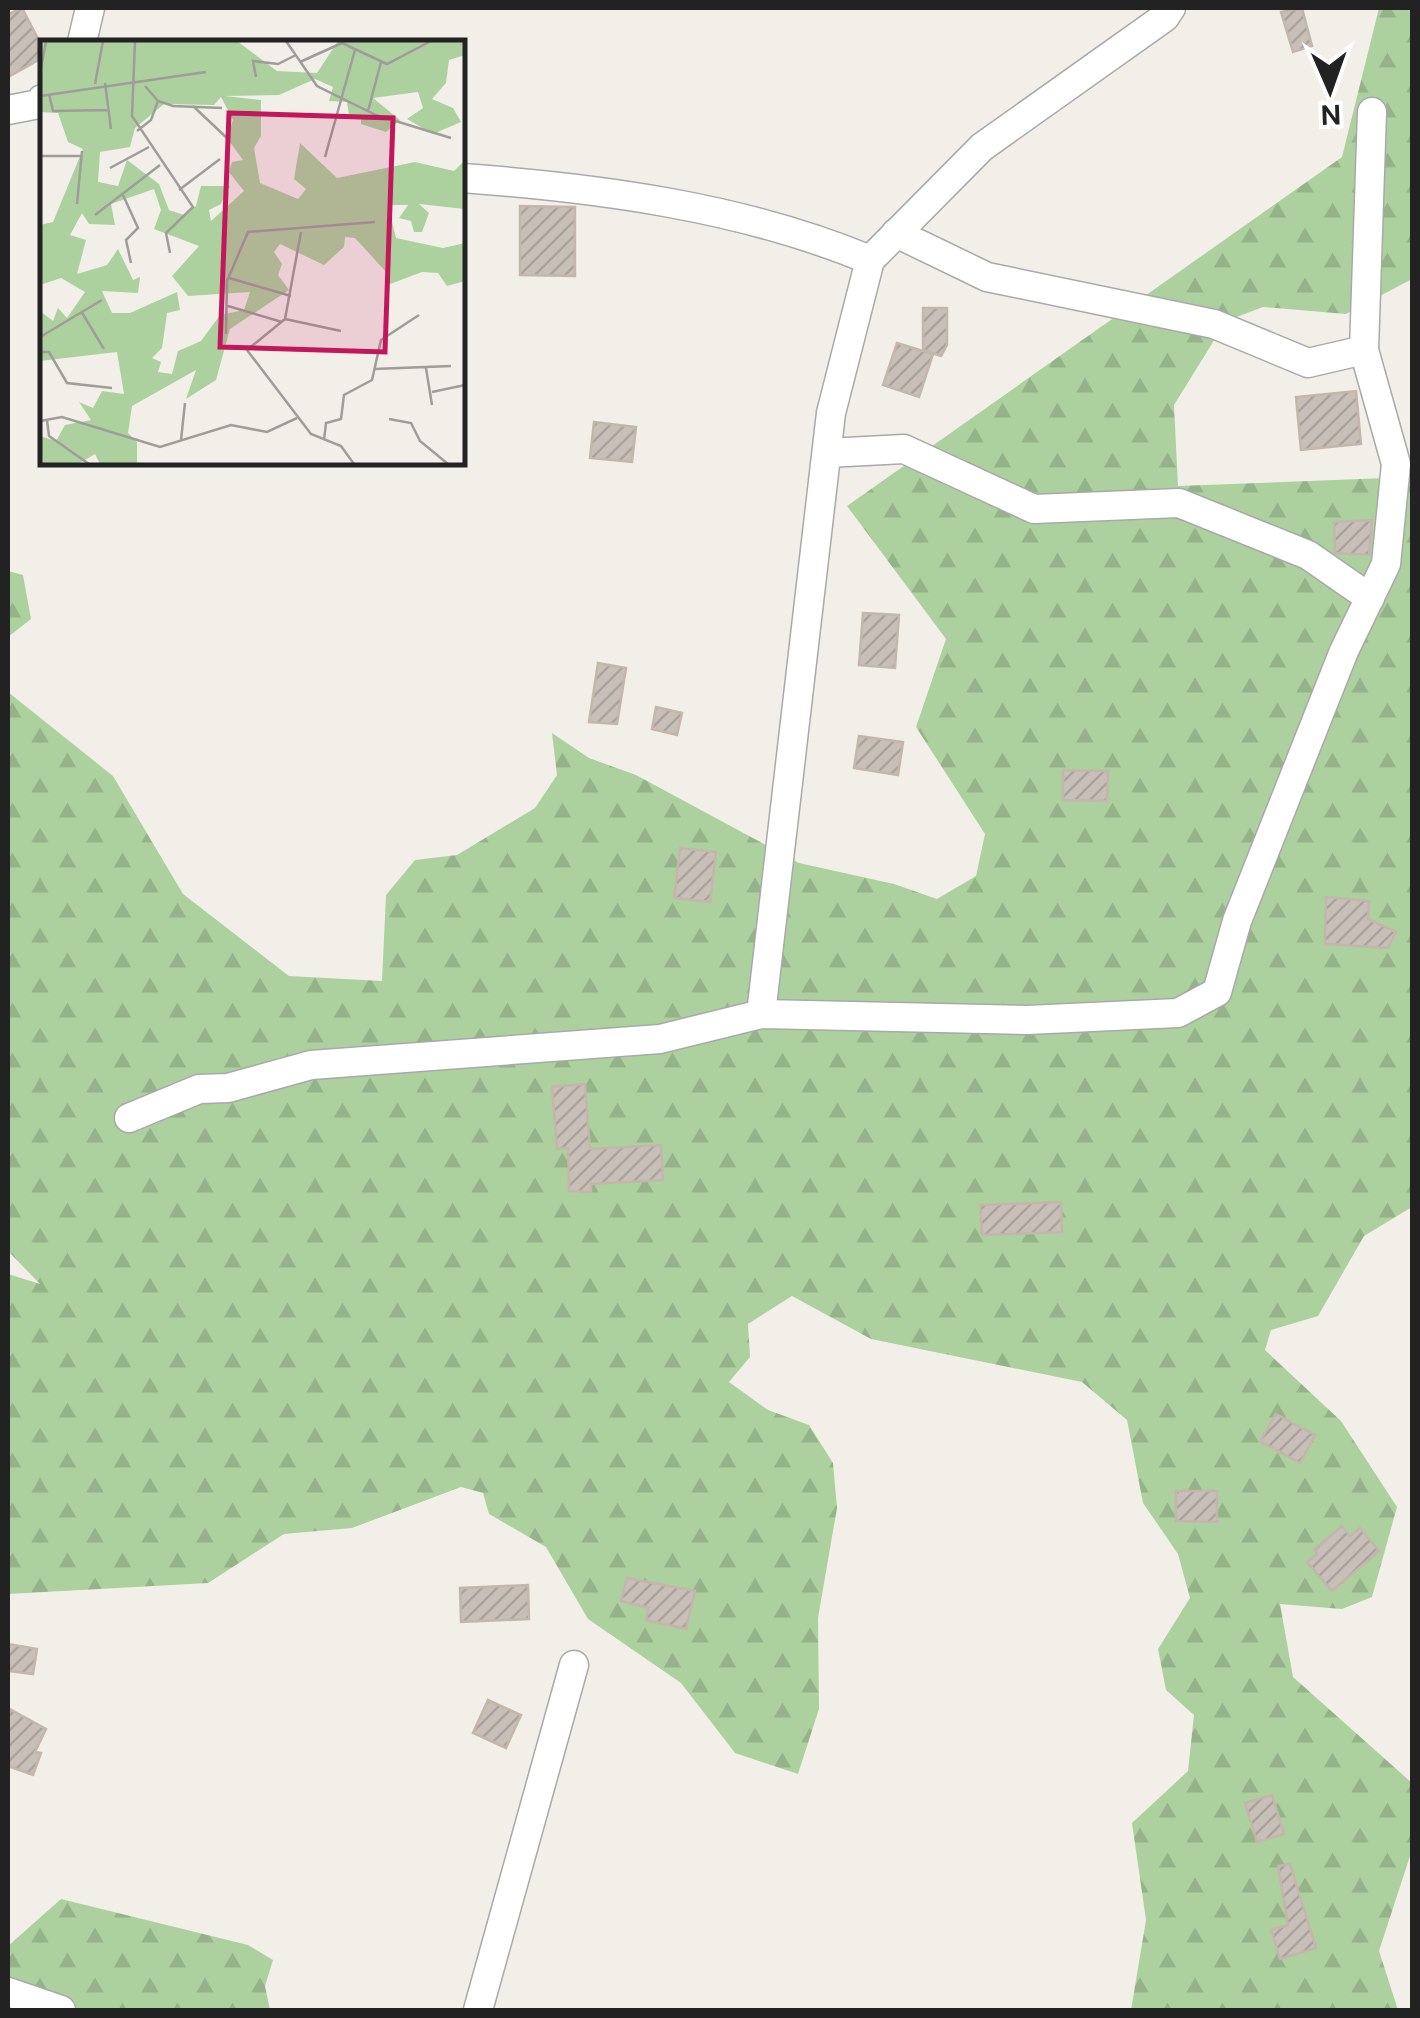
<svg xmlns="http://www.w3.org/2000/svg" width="1420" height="2018" viewBox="0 0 1420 2018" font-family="'DM Sans',sans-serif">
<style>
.forest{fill:url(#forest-firs)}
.building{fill:url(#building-hatch);stroke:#c4b6ab;stroke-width:2.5}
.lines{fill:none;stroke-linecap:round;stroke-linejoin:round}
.minor-casing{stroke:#a9a9a9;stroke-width:31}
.minor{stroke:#fff;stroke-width:28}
.inset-road{fill:none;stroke:#9f9d99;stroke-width:2.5}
.view{fill:#c2185b;fill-opacity:0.15;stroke:#c2185b;stroke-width:5}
.inset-edge{fill:none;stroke:#222;stroke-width:5}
</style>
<defs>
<pattern id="forest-firs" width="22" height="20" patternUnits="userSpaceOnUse" patternTransform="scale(2.5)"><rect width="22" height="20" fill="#add19e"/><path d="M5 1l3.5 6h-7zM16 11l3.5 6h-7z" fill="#95b388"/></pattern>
<pattern id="building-hatch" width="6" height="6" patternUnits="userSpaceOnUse" patternTransform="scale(2.5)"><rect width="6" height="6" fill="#c7bfb8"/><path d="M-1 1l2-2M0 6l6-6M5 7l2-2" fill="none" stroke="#aba49e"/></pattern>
</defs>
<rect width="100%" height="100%" fill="#f2efe9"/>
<g class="forest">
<polygon points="1379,8 1412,8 1412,279 1346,314 1263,307 1226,321 1174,405 1178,486 1412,477 1412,1207 1364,1236 1318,1316 1271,1330 1265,1350 1341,1421 1397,1507 1372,1597 1342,1609 1280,1604 1293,1677 1412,1783 1412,1850 1379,1951 1398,2010 1131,2010 1146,1920 1132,1823 1188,1771 1194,1715 1166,1690 1158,1649 1190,1598 1178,1554 1143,1503 1127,1420 1082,1382 871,1339 792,1296 748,1324 750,1357 729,1382 768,1410 809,1425 833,1463 837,1508 818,1618 819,1709 798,1774 735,1753 681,1683 588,1619 546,1547 489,1514 483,1493 461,1487 352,1528 284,1534 208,1583 8,1594 8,1274 40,1284 8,1251 8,692 113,776 183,894 289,976 382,981 386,895 415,860 457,855 535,808 557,775 552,733 589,758 636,775 799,863 894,884 937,899 976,876 985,834 916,727 946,639 847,506 1342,157"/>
<polygon points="8,571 23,575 31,619 8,637"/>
<polygon points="61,1899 248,1945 273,1960 265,1986 270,2010 8,2010 8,1946"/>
</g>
<g class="building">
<polygon points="22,8 42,46 42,58 8,77 8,14"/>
<polygon points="1302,8 1312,46 1293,52 1281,12"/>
<polygon points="520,206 575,207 575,276 520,275"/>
<polygon points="923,308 947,308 947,345 941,356 923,350"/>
<polygon points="897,343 933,354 919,397 883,385"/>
<polygon points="1356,391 1361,444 1301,450 1296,397"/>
<polygon points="594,422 636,427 632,462 590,458"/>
<polygon points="1372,520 1369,555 1335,553 1334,522"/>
<polygon points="863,613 899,615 895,668 859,665"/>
<polygon points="598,663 626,668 617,724 589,722"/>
<polygon points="656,707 682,713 677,735 652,729"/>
<polygon points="859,736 903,742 898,775 854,768"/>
<polygon points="1063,770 1108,771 1107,801 1063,800"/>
<polygon points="680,848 716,852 710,902 674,898"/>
<polygon points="1326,897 1369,901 1368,919 1396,932 1388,948 1325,944"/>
<polygon points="585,1084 590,1149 661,1145 663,1180 591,1184 591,1192 569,1191 568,1148 557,1149 552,1087"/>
<polygon points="1061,1202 1062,1232 982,1235 980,1205"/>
<polygon points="1276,1414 1315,1435 1300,1463 1260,1441"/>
<polygon points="1176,1491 1217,1491 1217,1522 1176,1521"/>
<polygon points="1342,1526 1350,1536 1360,1528 1379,1551 1332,1591 1307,1562 1317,1554 1314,1550"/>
<polygon points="627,1578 695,1591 686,1629 646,1620 649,1608 621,1601"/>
<polygon points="528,1585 529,1619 461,1622 460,1588"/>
<polygon points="8,1644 37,1649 33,1674 8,1671"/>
<polygon points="488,1700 521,1715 506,1748 473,1733"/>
<polygon points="8,1708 46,1729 35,1752 41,1753 33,1775 8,1766"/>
<polygon points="1272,1795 1284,1834 1257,1842 1245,1803"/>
<polygon points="1290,1864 1316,1948 1280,1959 1271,1930 1288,1925 1278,1866"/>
</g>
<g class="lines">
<g class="minor-casing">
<g id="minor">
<polyline points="82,42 90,8"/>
<polyline points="8,110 39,104 42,99"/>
<path d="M462 178C599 188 743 207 870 260"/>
<polyline points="896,233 987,277 1214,324 1308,363 1364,350"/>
<polyline points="827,453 904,449 1034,509 1179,503 1308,555 1370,598"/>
<polyline points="761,1014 831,413 870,260 982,147 1165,17 1171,8"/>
<polyline points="129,1118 199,1089 228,1088 311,1065 660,1039 761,1014 1027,1020 1178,1013 1217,992 1237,921 1344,651 1386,564 1396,464 1364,350 1372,112"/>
<polyline points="8,1992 61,2010"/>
<polyline points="478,2010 574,1665"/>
</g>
</g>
<use href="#minor" class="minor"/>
</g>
<g transform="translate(40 40)">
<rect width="425" height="425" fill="#f2efe9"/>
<path d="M0 1H197L237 31 277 33 298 1H425V15L409 20 406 43 392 59 413 68 421 82 393 94 367 79 383 68 378 52 333 58 360 80 346 92 321 84V75H309L307 62 289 61 293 47 275 39 239 55 185 56 221 60V96L214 108 220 143 258 159 266 149 254 139 260 103 297 138 375 122 414 131 425 120V169L379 164 389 173 382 192H374L371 181 359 178 368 165H348L356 198 403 208 425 203V241L407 246 398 233 382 232 345 246 347 233 315 198 305 197 304 207 284 225 240 204 234 212 242 224 238 235 249 250 190 289 176 340 146 359 156 330 92 366 88 393 97 402V424H60L55 414 38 424H0V396L16 401 25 385 51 380 39 362 53 368 62 351 84 354 77 312 0 321V271L13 281 18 268 27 278 45 252 21 238 0 245V185L13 182 43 109 28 102 18 73 0 72ZM181 57 193 80 187 98 203 120 192 122 189 132 204 151 171 181 169 170 181 164 190 146H161L156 166 144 175 129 170 119 144 87 120 78 146 58 142 60 112 90 107 95 88 124 64 174 65ZM114 149 121 170 114 189 159 206 132 236 148 256 210 252 204 270 180 275 161 301 138 311 132 334 118 332 121 322 112 318 122 308 127 273 140 270 137 252 90 273H72L62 251 98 253 100 237 93 240 78 209 67 225 37 234 46 200 30 195 42 173 49 184 75 185 71 164Z" fill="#add19e" fill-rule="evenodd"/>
<path class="inset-road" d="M95 1 92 76 153 167 126 193 130 213M246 1 277 46 336 75 411 98M260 22 302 3 347 24 391 1M0 33 6 2M216 37 213 21 238 24 256 15M65 43 71 89M55 44 63 1M105 46 118 61 133 66 182 68M9 54 13 71 69 70M0 56 166 32M153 66 188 99M328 71 341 22M97 91 111 80 118 61M0 116H42M285 117 315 10M70 128 109 107M139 150 180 119M83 155 98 188 86 200 91 223M37 164 42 111M55 175 120 125M261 192 245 279 207 310 271 394 301 406 314 424M189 238 251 256M188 266 242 282M41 271 64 309M245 279 301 291M186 294 187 241 208 192 335 182M0 297 62 260M0 312H9L27 343 72 348M386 328 392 365M334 329 411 326M392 352 425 345M349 379 371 383 380 401 408 424M7 380 9 396 49 424M0 381 22 377 120 407 191 385 227 392 257 378M141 400 145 363M284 400 286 383 301 379 304 355 332 340 341 300 379 275"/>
<path class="view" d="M189 73 353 78 345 312 180 307Z"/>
<rect width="425" height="425" class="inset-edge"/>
</g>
<rect width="1420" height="2018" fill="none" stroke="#222222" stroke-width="20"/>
<g transform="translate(1330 90) rotate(178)" stroke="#ffffff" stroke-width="8" paint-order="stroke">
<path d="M0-8L18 38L0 25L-18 38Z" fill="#222222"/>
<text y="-15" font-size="28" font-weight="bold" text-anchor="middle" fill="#222222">N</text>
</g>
</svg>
